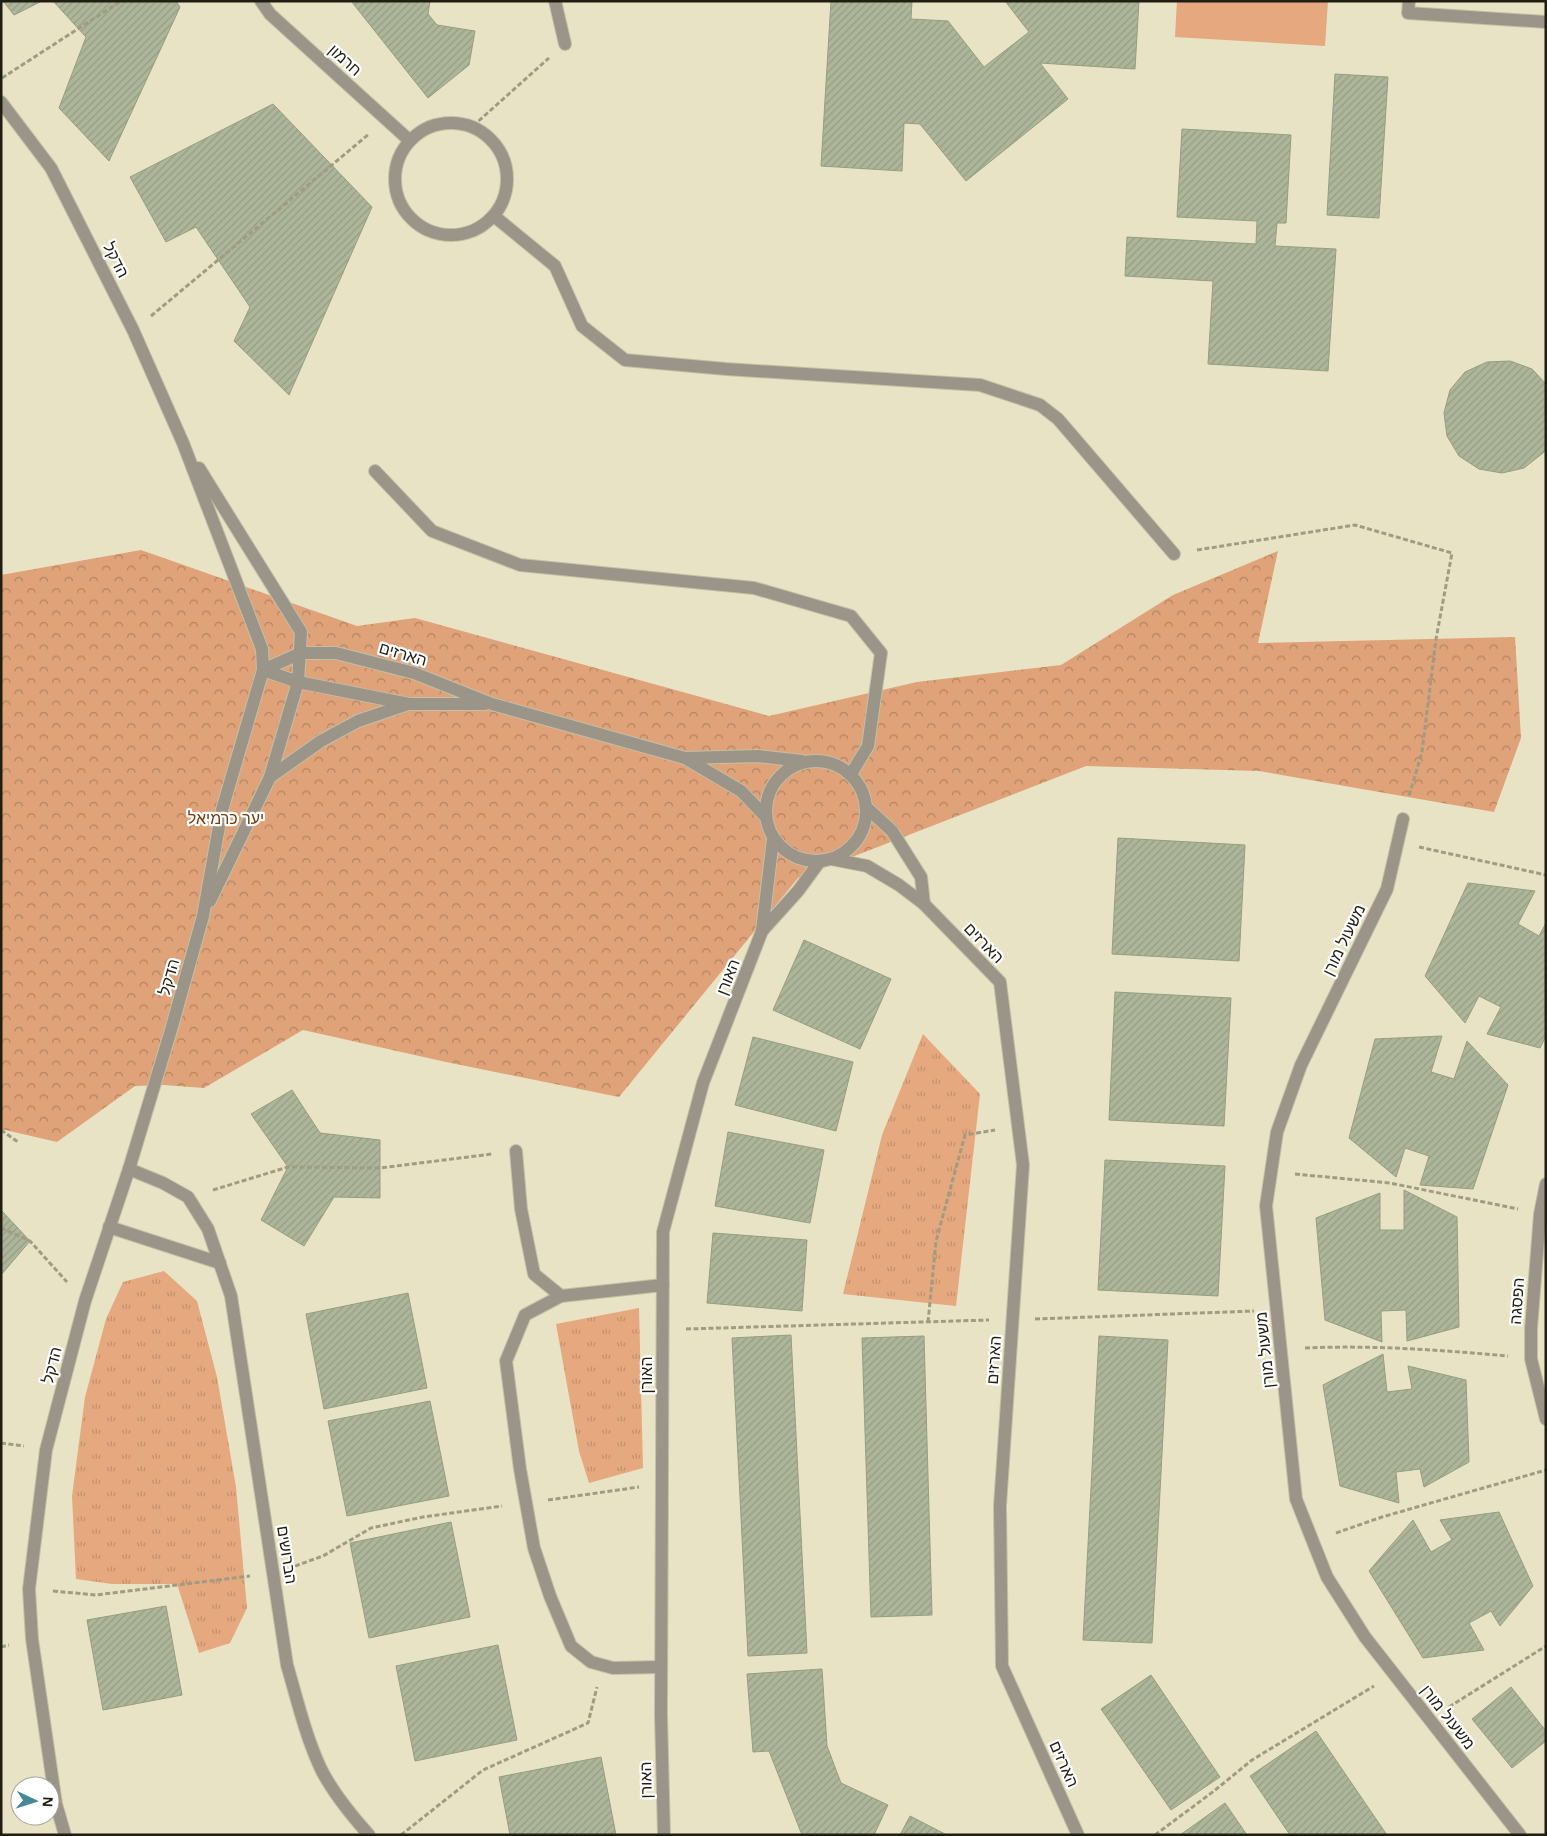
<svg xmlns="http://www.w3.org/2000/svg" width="1547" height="1836" viewBox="0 0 1547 1836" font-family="Helvetica,'Noto Sans Hebrew',sans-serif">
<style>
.forest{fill:url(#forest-crowns)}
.park{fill:url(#park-tufts)}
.garden{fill:#e5a87f}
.building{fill:url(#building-hatch);stroke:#959e82}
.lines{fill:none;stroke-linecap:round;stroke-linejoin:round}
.street-casing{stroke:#c4c0a4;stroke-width:14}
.path{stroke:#a09c84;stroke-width:3;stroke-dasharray:5 2.5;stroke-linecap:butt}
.street{stroke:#9b9489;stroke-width:12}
.labels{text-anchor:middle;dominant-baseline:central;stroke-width:4.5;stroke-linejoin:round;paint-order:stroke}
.street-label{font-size:16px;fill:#201e13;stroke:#fff}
.park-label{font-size:16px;fill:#733b0a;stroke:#fff}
</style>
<defs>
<pattern id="forest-crowns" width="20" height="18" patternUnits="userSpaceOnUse" patternTransform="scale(1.25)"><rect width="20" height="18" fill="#dfa279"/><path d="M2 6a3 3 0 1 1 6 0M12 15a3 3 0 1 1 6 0" fill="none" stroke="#b48362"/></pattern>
<pattern id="park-tufts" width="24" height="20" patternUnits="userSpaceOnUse" patternTransform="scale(1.25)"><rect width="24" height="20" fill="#e5a87f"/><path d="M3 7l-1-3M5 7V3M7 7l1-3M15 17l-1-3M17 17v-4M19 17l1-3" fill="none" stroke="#c4906d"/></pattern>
<pattern id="building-hatch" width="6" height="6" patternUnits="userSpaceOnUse" patternTransform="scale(1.25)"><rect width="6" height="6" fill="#aeb69a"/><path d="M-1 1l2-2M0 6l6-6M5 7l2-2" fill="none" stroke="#959c84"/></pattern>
</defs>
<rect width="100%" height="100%" fill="#e8e3c4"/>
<polygon class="forest" points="141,550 357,626 415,618 769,716 917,682 1061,665 1173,595 1278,551 1258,643 1515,637 1521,738 1494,812 1259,771 1086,766 798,878 619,1097 446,1062 303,1030 204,1088 164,1085 135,1086 57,1142 1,1129 1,575"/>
<g class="park">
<polygon points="923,1034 980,1094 956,1306 843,1294 882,1135"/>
<polygon points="164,1271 197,1301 217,1377 236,1487 247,1608 230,1643 199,1653 177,1584 112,1584 76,1579 72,1496 85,1397 106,1319 123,1282"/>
<polygon points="639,1308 643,1468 589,1483 579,1451 556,1324"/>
</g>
<polygon class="garden" points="1177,1 1328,1 1325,46 1175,37"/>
<g class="building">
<polygon points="3,1 42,1 14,15"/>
<polygon points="53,1 176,1 180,7 109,161 59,108 86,37"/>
<polygon points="351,1 430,1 428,14 437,25 475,31 469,65 428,98"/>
<polygon points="831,1 912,1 911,19 948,21 984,67 1029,32 1005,1 1139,1 1135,69 1040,63 1068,99 966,181 920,124 904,123 902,171 821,166"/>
<polygon points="1335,74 1388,77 1379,218 1327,215"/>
<polygon points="273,104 372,207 289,395 234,341 250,307 196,227 166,242 130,177"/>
<polygon points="1182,129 1291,135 1286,223 1277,223 1275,246 1336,249 1328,371 1208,364 1213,281 1125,276 1127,237 1256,244 1257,221 1177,217"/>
<polygon points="1510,361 1532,369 1546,384 1546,449 1543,453 1524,468 1502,473 1479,469 1459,456 1447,436 1444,413 1450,390 1465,372 1487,362"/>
<polygon points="1118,838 1245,845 1239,961 1112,954"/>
<polygon points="1468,883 1535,891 1518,924 1539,936 1546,923 1546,1036 1540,1048 1487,1034 1501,1007 1479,996 1465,1023 1425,976"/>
<polygon points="804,940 891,979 860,1049 773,1010"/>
<polygon points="1115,992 1231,998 1224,1126 1109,1120"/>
<polygon points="1442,1036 1431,1072 1454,1079 1467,1041 1508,1085 1473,1189 1420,1185 1429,1156 1405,1148 1396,1177 1349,1138 1375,1039"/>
<polygon points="753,1037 853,1062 836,1131 735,1105"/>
<polygon points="292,1090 320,1133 380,1140 380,1198 334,1197 304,1246 261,1220 288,1167 251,1114"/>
<polygon points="728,1132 824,1150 810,1223 715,1206"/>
<polygon points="1105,1160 1225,1166 1218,1296 1098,1290"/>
<polygon points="1404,1190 1457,1217 1459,1327 1407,1341 1406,1310 1381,1311 1382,1342 1325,1320 1316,1218 1380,1193 1380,1230 1404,1230"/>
<polygon points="1,1210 30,1241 1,1275"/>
<polygon points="713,1233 807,1240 802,1311 707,1303"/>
<polygon points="408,1293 427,1388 324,1409 306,1314"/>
<polygon points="791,1335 807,1653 748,1656 732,1338"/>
<polygon points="924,1336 932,1615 871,1617 862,1338"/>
<polygon points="1099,1336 1168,1340 1152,1643 1083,1640"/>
<polygon points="1383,1354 1387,1392 1412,1389 1408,1366 1466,1380 1469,1462 1424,1487 1420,1469 1396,1472 1399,1503 1340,1486 1323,1385"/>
<polygon points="430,1401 449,1496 347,1516 328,1421"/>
<polygon points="1499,1512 1533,1586 1500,1626 1491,1611 1469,1623 1484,1650 1423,1658 1369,1571 1413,1520 1431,1552 1452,1540 1440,1520"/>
<polygon points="451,1522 470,1617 369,1638 350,1543"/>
<polygon points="166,1606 182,1695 103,1710 87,1620"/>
<polygon points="498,1645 517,1740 415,1761 396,1666"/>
<polygon points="822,1669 827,1746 841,1783 888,1805 874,1835 802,1835 769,1751 753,1752 747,1674"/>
<polygon points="1151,1675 1220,1777 1171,1810 1101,1709"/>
<polygon points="1511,1687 1546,1731 1546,1741 1512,1768 1472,1719"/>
<polygon points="1316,1731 1387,1835 1290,1835 1250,1776"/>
<polygon points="601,1757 616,1835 510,1835 499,1777"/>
<polygon points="1225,1803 1247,1835 1180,1835"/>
<polygon points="910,1816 947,1835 900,1835"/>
</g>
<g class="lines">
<g class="street-casing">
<g id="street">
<polyline points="261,1 270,14 409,140"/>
<polyline points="555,1 565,44"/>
<polyline points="1409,1 1408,13 1546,22"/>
<polyline points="1,102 51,168 133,330 183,443 262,649 263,670 222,810 203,916 171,1030 129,1169 85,1301 46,1450 29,1589 32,1639 56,1804 65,1835"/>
<circle cx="451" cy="179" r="56"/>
<polyline points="494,216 555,266 582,326 625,360 726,369 980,385 1040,405 1058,419 1174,554"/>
<polyline points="199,468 301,632 298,682 270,777 210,901"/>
<polyline points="375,471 432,531 520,565 754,588 851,616 881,653 868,746 851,774"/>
<polyline points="263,670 301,653 336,653 414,673 492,704 685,758 741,791 766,817"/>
<polyline points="263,670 298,682 409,704 485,704"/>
<polyline points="685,758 758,756 802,761"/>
<circle cx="816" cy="811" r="50"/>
<polyline points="270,777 321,741 358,721 408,704"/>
<polyline points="866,807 892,831 921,877 924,904"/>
<polyline points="1403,819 1387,889 1301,1065 1277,1132 1266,1206 1296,1499 1327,1577 1365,1637 1520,1835"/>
<polyline points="831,859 867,866 899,885 924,904 1000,982 1023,1165 1000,1506 1002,1666 1078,1835"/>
<polyline points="762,931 798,891 820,861"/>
<polyline points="516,1151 521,1209 534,1274 561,1296 663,1285"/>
<path d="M129 1169 163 1183 188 1197 208 1229 231 1296 287 1665C297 1699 305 1734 320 1767 331 1790 352 1816 369 1835"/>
<polyline points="1546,1184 1540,1214 1531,1329 1531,1359 1546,1419"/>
<polyline points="109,1227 220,1263"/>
<polyline points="561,1296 525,1315 506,1361 520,1469 534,1548 550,1596 571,1646 591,1662 613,1668 661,1667"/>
<polyline points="664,1835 661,1715 663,1232 703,1083 762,931 773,839"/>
</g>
</g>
<g class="path">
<polyline points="2,78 121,1"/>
<polyline points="473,126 549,58"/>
<polyline points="151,316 369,134"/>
<polyline points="1197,550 1355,525 1452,553 1436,639 1422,752 1409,796"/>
<polyline points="1419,847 1546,875"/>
<polyline points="1,1130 18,1142"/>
<polyline points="1295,1174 1390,1183 1518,1209"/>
<polyline points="213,1190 288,1167 380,1168 492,1154"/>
<polyline points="1,1228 30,1241 67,1282"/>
<polyline points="1035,1319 1254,1311"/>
<polyline points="928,1322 936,1241 965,1135 995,1130"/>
<polyline points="686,1329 989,1320"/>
<path d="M1305 1348C1373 1345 1440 1350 1508 1356"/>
<polyline points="1,1443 24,1446"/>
<polyline points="548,1500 639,1487"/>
<polyline points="1336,1533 1382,1517 1546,1470"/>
<polyline points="295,1566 323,1556 371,1528 423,1517 502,1506"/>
<polyline points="53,1591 96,1595 250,1576"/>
<polyline points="1,1647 9,1645"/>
<polyline points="1449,1707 1546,1646"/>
<polyline points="401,1835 483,1770 588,1723 597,1687"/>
<polyline points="1155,1835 1214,1791 1252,1760 1374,1686"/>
</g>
<use href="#street" class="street"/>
</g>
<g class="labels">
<g class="street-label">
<text transform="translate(345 60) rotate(42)">חרמון</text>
<text transform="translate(116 260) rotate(63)">הדקל</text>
<text transform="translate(403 654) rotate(16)">הארזים</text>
<text transform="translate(1344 940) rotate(-64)">משעול מורן</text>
<text transform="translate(984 943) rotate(46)">הארזים</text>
<text transform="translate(169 977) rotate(-74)">הדקל</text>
<text transform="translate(728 977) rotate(-68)">האורן</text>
<text transform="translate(1517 1301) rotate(-86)">הפסגה</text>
<text transform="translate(1265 1350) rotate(-96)">משעול מורן</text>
<text transform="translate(994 1360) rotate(-86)">הארזים</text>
<text transform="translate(52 1365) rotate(-76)">הדקל</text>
<text transform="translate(646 1375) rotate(-90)">האורן</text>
<text transform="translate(287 1555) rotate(81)">הברושים</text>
<text transform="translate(1448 1717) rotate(52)">משעול מורן</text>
<text transform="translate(1064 1764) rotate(66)">הארזים</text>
<text transform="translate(646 1780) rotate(-91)">האורן</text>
</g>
<g class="park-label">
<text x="226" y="818">יער כרמיאל</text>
</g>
</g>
<rect width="1547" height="1836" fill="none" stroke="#201e13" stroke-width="5"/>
<g transform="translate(35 1801) rotate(94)"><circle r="24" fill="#ffffff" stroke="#a6a5a1"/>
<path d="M0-4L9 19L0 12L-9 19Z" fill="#448995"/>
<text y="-8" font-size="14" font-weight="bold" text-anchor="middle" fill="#201e13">N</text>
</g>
</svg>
